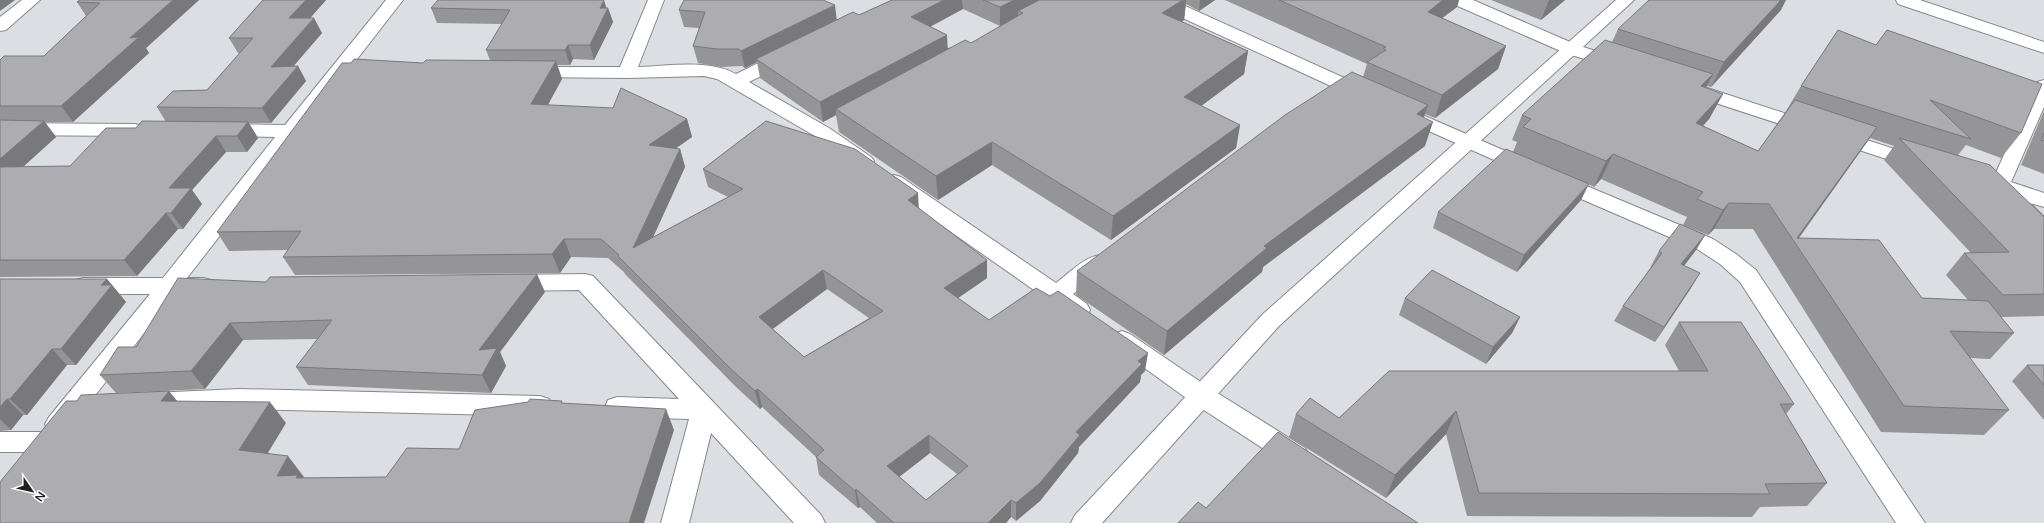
<svg xmlns="http://www.w3.org/2000/svg" width="2044" height="523" viewBox="0 0 2044 523" font-family="'Varela Round',sans-serif">
<style>
.lines{fill:none;stroke-linecap:round;stroke-linejoin:round}
.minor-casing{stroke:#85888c;stroke-width:2}
.tertiary-casing{stroke:#85888c;stroke-width:2}
.minor{fill:#fff;fill-rule:evenodd}
.tertiary{fill:#fff;fill-rule:evenodd}
.wall{fill:#959497;fill-rule:evenodd}
.shaded-wall{fill:#79787b}
.building{fill:#adacb0;stroke:#79787b;fill-rule:evenodd}
</style>
<rect width="100%" height="100%" fill="#dbdfe3"/>
<g class="lines">
<g class="minor-casing">
<g id="minor">
<polygon points="22,0 40,0 6,30 0,31 0,17"/>
<polygon points="386,0 403,0 187,278 203,278 211,280 214,286 211,292 203,294 175,294 67,431 58,434 49,431 45,424 49,417 150,294 83,294 75,292 72,286 75,280 83,278 163,278 275,137 223,136 216,134 213,130 216,126 223,124 285,125"/>
<path d="M648 0H664L638 67C669 66 709 59 736 74L779 53 785 52 791 53 794 57 791 61 749 82 829 128 871 157 874 161 871 165 864 167 857 165 815 136 717 79 704 76 627 78 529 77 523 76 520 72 523 68 529 67H620Z"/>
<polygon points="1150,0 1172,0 1371,90 1373,94 1371,98 1364,100 1357,98 1152,4"/>
<polygon points="1451,0 1473,0 1577,45 1623,60 1626,64 1623,68 1617,69 1565,53 1453,4"/>
<polygon points="2044,80 2044,107 2011,182 2044,193 2044,207 2030,203 2044,217 2044,236 2036,234 1994,191 1982,187 1979,182 1982,177 1989,175 1994,177 2035,86 2037,82"/>
<polygon points="1692,83 1925,159 1928,163 1925,167 1918,169 1911,167 1685,93 1683,89 1685,85"/>
<polygon points="1404,107 1533,163 1536,167 1533,171 1526,173 1519,171 1397,117 1395,113 1397,109"/>
<polygon points="0,123 135,124 142,126 145,130 142,134 135,136 0,135"/>
<polygon points="1558,174 1713,239 1736,254 1756,270 1925,523 1896,523 1740,282 1720,264 1697,249 1551,186 1548,181 1551,176"/>
<path d="M894 175 901 177 1056 283C1071 272 1090 250 1109 256L1112 261 1109 266 1073 294 1087 304 1090 310 1087 316 1079 318 1071 316 887 187 884 182 887 177Z"/>
<polygon points="585,274 593,276 821,515 825,523 794,523 711,433 689,523 661,523 689,419 617,417 608,414 605,407 608,400 617,397 679,399 579,290 511,291 503,289 500,283 503,277 511,275"/>
<polygon points="1122,331 1130,334 1211,389 1305,448 1309,456 1305,464 1296,467 1287,464 1193,403 1114,346 1110,340 1114,334"/>
<polygon points="239,389 540,396 549,399 552,406 549,413 540,416 239,409 151,413 142,410 139,403 142,396 151,393"/>
<polygon points="0,432 42,432 51,435 55,442 51,449 42,452 0,452"/>
</g>
</g>
<g class="tertiary-casing">
<g id="tertiary">
<polygon points="1616,0 1634,0 1279,326 1102,523 1071,523 1075,515 1263,314"/>
<polygon points="1896,0 1920,0 2044,42 2044,53 1898,4"/>
</g>
</g>
<use href="#minor" class="minor"/>
<use href="#tertiary" class="tertiary"/>
</g>
<g class="wall">
<polygon points="80,0 199,0 146,48 149,53 73,122 45,122 56,137 23,167 70,166 136,128 166,122 157,107 207,90 240,53 238,53 229,38 263,0 326,0 310,18 322,33 293,66 298,66 306,81 271,123 249,123 258,138 247,152 226,152 192,190 202,204 183,229 178,229 137,276 0,277 0,60 44,56 86,16 77,2"/>
<path d="M892 0H1215L1199 11 1186 4 1184 20 1182 22 1248 51 1244 74 1201 106 1240 125 1236 148 1111 240 992 165 938 200 839 132 836 115 823 122 760 78 757 62 745 68 742 66 721 67 698 63 693 46 699 28 684 27 679 10 837 20 859 15ZM963 9 1000 26 1018 16 971 43 948 48 930 27Z"/>
<polygon points="1225,0 1459,0 1457,7 1442,18 1506,46 1498,69 1435,118 1425,114 1424,117 1425,146 1263,267 1262,272 1164,355 1076,295 1077,271 1363,77 1367,64"/>
<polygon points="1491,0 1565,0 1541,20"/>
<path d="M431 8H608L613 22 594 60 573 59 570 65H557L562 79 548 105 687 119 692 137 676 148 680 149 685 167 653 237 728 197 708 187 703 169 919 208 987 278 958 298 989 320 1145 371 1141 375 1140 382 1079 447 1078 453 1040 501 1016 521 1011 517 1006 523H877L860 507 858 508 819 475 816 457 762 407 760 409 736 387 625 274 624 272 608 258 571 257 560 273 295 275 283 257 288 250 229 251 217 232 423 63 490 60 486 50 502 24 437 23ZM827 289 869 318 804 357 773 329ZM930 453 957 474 926 500 899 477Z"/>
<path d="M1781 10 1711 87 1707 86 1705 88 1723 94 1709 119 1703 126 1758 151 1786 111 1801 86 1838 30 2021 133 2001 158 1966 145 1958 155 2044 217V316L2001 317 2014 333 1990 359 1970 358 2009 410 1984 435 1881 432 1753 229H1714L1708 235 1683 225 1687 217 1601 179 1594 187 1588 184 1581 200 1517 272 1433 228 1438 212 1513 152 1517 142 1512 140 1522 115 1612 42 1618 29ZM1870 138 1894 146 1884 160 1971 253H1964L1946 275 1968 300 1922 298 1799 238 1860 152Z"/>
<polygon points="2044,111 2044,174 2021,165"/>
<polygon points="1705,235 1696,250 1684,266 1691,288 1655,342 1614,321 1623,306 1651,267 1651,266 1659,251"/>
<polygon points="0,279 107,279 126,302 76,365 67,365 27,415 23,415 11,430 0,431"/>
<polygon points="266,282 545,292 500,352 506,366 491,393 308,385 296,367 318,339 243,340 205,389 116,393 100,375 136,347"/>
<polygon points="1405,298 1520,317 1512,333 1486,364 1399,315"/>
<polygon points="1679,322 1794,404 1786,414 1827,483 1807,506 1760,507 1752,517 1467,516 1446,434 1386,498 1289,437 1296,414 1339,418 1679,371 1665,345"/>
<polygon points="2027,365 2044,365 2044,420 2012,381"/>
</g>
<g class="shaded-wall">
<polygon points="0,0 15,0 0,11"/>
<polygon points="173,0 199,0 146,48 149,53 73,122 61,106 130,38"/>
<polygon points="306,0 326,0 297,33 289,18"/>
<polygon points="604,0 607,10 608,8 613,22 594,60 590,45 600,8"/>
<polygon points="944,0 962,0 963,9 912,36 911,17"/>
<polygon points="1014,0 1046,0 1018,11 1018,16 1000,26 1000,7"/>
<polygon points="1183,0 1186,0 1184,20 1160,35 1162,13"/>
<polygon points="1200,0 1215,0 1199,11"/>
<polygon points="1443,0 1459,0 1457,7 1421,34 1428,12"/>
<polygon points="1549,0 1565,0 1541,20"/>
<polygon points="1781,0 1786,0 1781,10 1711,87 1724,62"/>
<polygon points="835,5 837,22 756,59 757,62 745,68 741,51"/>
<polygon points="314,18 322,33 280,82 271,67"/>
<polygon points="947,35 948,54 836,109 836,115 823,122 820,102"/>
<polygon points="568,45 573,59 570,65 565,50"/>
<polygon points="1506,46 1498,69 1435,118 1442,95"/>
<polygon points="1248,51 1244,74 1181,121 1184,97"/>
<polygon points="556,61 562,79 538,122 531,104"/>
<polygon points="298,66 306,81 271,123 262,108"/>
<polygon points="1713,74 1700,99 1701,86"/>
<polygon points="1723,94 1709,119 1683,148 1696,123"/>
<polygon points="1428,105 1420,129 1417,114"/>
<polygon points="687,119 692,137 655,163 649,145"/>
<polygon points="44,121 56,137 5,183 0,178 0,159"/>
<polygon points="248,122 258,138 247,152 237,136"/>
<polygon points="1433,122 1425,146 1263,267 1262,272 1164,355 1167,331 1264,246"/>
<polygon points="1240,125 1236,148 1111,240 1113,216"/>
<polygon points="1877,127 1860,152 1795,243 1797,238"/>
<polygon points="216,136 226,152 192,190 202,204 183,229 171,213 169,188"/>
<polygon points="992,142 992,165 938,200 936,176"/>
<polygon points="680,149 685,167 640,266 633,248"/>
<polygon points="1613,154 1601,179 1594,187 1606,161"/>
<polygon points="1589,184 1581,200 1517,272 1524,255"/>
<polygon points="918,193 919,212 908,200"/>
<polygon points="1729,203 1714,229 1708,235 1723,210"/>
<polygon points="166,213 178,229 137,276 124,260"/>
<polygon points="1705,235 1696,250 1673,280 1681,264"/>
<polygon points="564,239 571,257 560,273 552,254"/>
<polygon points="987,260 987,278 945,307 944,288"/>
<polygon points="823,270 827,289 764,335 759,317"/>
<polygon points="1700,273 1691,288 1655,342 1664,327"/>
<polygon points="537,274 545,292 500,352 506,366 491,393 482,375 479,350"/>
<polygon points="107,279 126,302 76,365 61,349 101,285"/>
<polygon points="1520,317 1512,333 1486,364 1493,347"/>
<polygon points="230,323 243,340 205,389 191,371"/>
<polygon points="52,349 67,365 27,415 10,399"/>
<polygon points="1148,353 1145,371 1141,375 1140,382 1079,447 1078,453 1040,501 1016,521 1016,503 1138,361"/>
<polygon points="758,389 762,407 760,409 755,391"/>
<polygon points="169,391 187,413 161,401"/>
<polygon points="7,399 23,415 11,430 0,419 0,407"/>
<polygon points="270,402 286,423 257,471 239,450"/>
<polygon points="666,409 674,430 644,523 629,523"/>
<polygon points="1456,411 1446,434 1386,498 1395,475"/>
<polygon points="929,435 930,453 890,484 887,466"/>
<polygon points="288,456 304,477 302,480 277,476"/>
<polygon points="856,489 860,507 858,508 855,491"/>
<polygon points="1011,500 1011,517 1006,523 988,523"/>
</g>
<g class="building">
<polygon points="80,0 173,0 130,38 139,37 61,106 0,106 0,60 4,56 44,56 100,3 77,2"/>
<polygon points="263,0 306,0 289,18 314,18 271,67 298,66 262,108 157,107 173,91 207,90 253,38 229,38"/>
<polygon points="438,0 604,0 600,8 608,8 590,45 568,45 565,50 486,50 510,10 431,8"/>
<polygon points="684,0 823,0 835,5 741,51 739,49 717,49 693,46 705,12 679,10"/>
<polygon points="892,0 944,0 911,17 947,35 820,102 756,59 853,12 859,15"/>
<polygon points="983,0 1014,0 1000,7"/>
<polygon points="1039,0 1183,0 1162,13 1248,51 1184,97 1240,125 1113,216 992,142 936,176 836,109 965,40 971,43 1023,13 1018,11"/>
<polygon points="1279,0 1443,0 1428,12 1506,46 1442,95 1367,62 1386,50 1383,48 1386,47"/>
<polygon points="1649,0 1781,0 1724,62 1618,29"/>
<polygon points="1838,30 1876,45 1887,30 2042,84 2021,133 1930,100 1971,139 1801,86"/>
<polygon points="1605,40 1713,74 1701,86 1723,94 1696,123 1758,151 1795,100 1877,127 1797,238 1879,240 1922,298 1988,301 2014,333 1950,331 2009,410 1904,406 1769,204 1729,203 1723,210 1697,199 1703,192 1613,154 1606,161 1523,127 1531,119 1522,115"/>
<path d="M354 59 423 63 426 60 556 61 531 104 613 108 621 88 687 119 649 145 680 149 633 248 743 189 703 169 766 121 855 149 918 193 908 200 987 260 944 288 989 320 1036 288 1050 296 1058 291 1148 353 1138 361 1142 364 1076 432 1080 435 1040 483 1016 503 1011 500 988 523H894L856 489 855 491 816 457 824 450 758 389 755 391 731 369 618 256 619 255 601 239H564L552 254 283 257 301 231 217 232 342 63H351ZM823 270 883 311 804 357 759 317ZM929 435 968 466 926 500 887 466Z"/>
<polygon points="1352,72 1428,105 1417,114 1433,122 1264,246 1267,248 1167,331 1077,271 1285,115"/>
<polygon points="0,120 44,121 0,159"/>
<polygon points="142,121 248,122 237,136 216,136 169,188 191,188 171,213 166,213 124,260 0,260 0,167 70,166 106,128 136,128"/>
<polygon points="2044,133 2044,141 2041,140"/>
<polygon points="1899,138 1990,165 2044,217 2044,294 2003,295 1964,253 2009,252"/>
<polygon points="1506,149 1589,184 1524,255 1438,212"/>
<polygon points="1680,224 1705,235 1681,264 1700,273 1664,327 1623,306 1662,253 1659,251"/>
<polygon points="1432,270 1520,317 1493,347 1405,298"/>
<polygon points="537,274 479,350 497,348 482,375 296,367 332,320 230,323 191,371 100,375 118,347 136,347 178,278 266,282 270,277"/>
<polygon points="0,279 107,279 101,285 112,285 61,349 52,349 10,399 7,399 0,407"/>
<polygon points="1679,322 1741,322 1794,404 1780,404 1827,483 1765,484 1770,494 1479,493 1456,411 1395,475 1296,414 1310,398 1339,418 1389,371 1708,371"/>
<polygon points="2027,365 2044,365 2044,385"/>
<polygon points="169,391 161,401 270,402 239,450 288,456 277,476 298,475 296,478 386,477 407,448 459,449 475,410 528,402 530,399 562,401 561,403 666,409 629,523 0,523 0,482 66,401 77,401 81,395"/>
<polygon points="1278,432 1418,523 1178,523 1198,502 1206,508"/>
</g>
<g transform="translate(32 491) rotate(124)" stroke="#ffffff" stroke-width="3" paint-order="stroke">
<path d="M0-3L7 15L0 10L-7 15Z" fill="#1e2021"/>
<text y="-6" font-size="11" font-weight="bold" text-anchor="middle" fill="#1e2021">N</text>
</g>
</svg>
